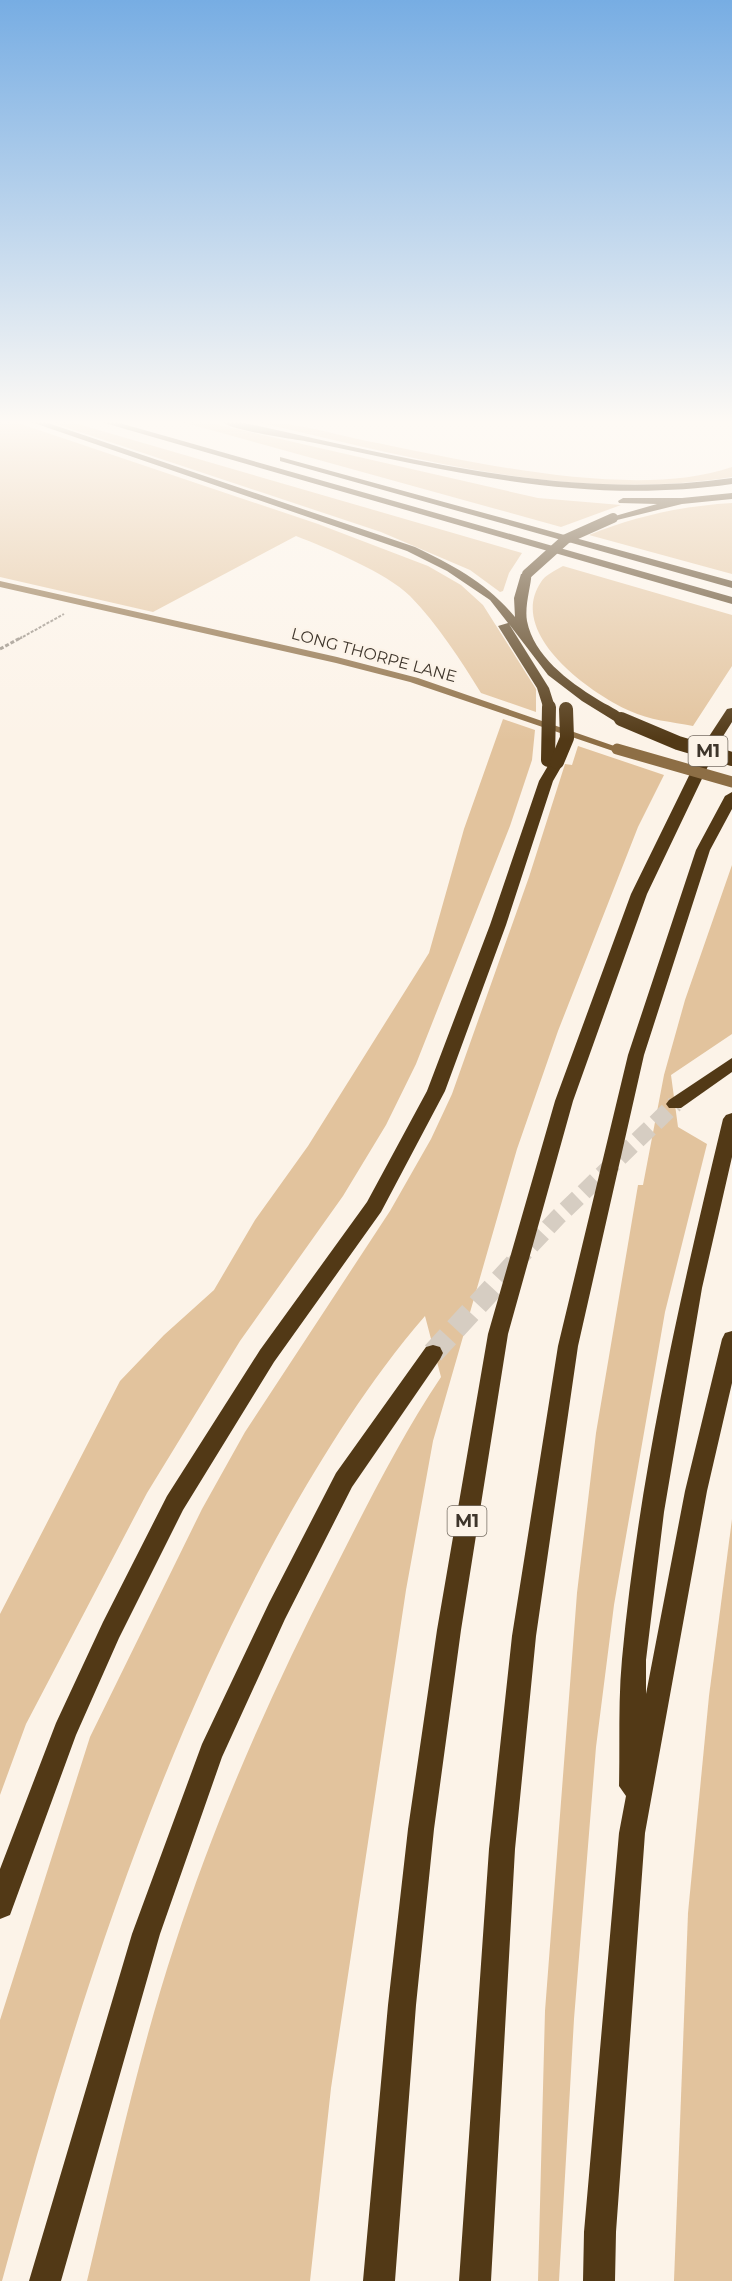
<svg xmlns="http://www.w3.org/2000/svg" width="732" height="2281" viewBox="0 0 732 2281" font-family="Montserrat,sans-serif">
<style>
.green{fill:#e2c39d}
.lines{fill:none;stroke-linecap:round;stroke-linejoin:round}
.highway-tunnel-far1{stroke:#d6cdc2;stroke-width:17;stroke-dasharray:17 8;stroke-linecap:butt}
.highway-tunnel{stroke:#d6cdc2;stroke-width:22;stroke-dasharray:22 11;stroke-linecap:butt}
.path-far1{stroke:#948b80;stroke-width:2;stroke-dasharray:3 1.5;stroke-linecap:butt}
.path{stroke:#948b80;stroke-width:3;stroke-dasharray:4 2;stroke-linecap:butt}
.secondary{fill:#8d6e45;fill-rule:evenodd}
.highway{fill:#523916;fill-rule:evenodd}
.secondary-bridge{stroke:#8d6e45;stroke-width:11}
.highway-bridge-far1{stroke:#523916;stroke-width:10}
.highway-bridge{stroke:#523916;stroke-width:14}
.labels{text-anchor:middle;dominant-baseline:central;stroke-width:4.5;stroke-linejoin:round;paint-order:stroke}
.far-street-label{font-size:16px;fill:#3e352b;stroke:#fcf3e8}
.shield{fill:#fcf3e8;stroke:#776e64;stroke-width:1.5}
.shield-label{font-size:18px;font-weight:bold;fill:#3e352b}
</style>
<rect width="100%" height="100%" fill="#fcf3e8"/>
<g class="green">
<path d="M0 422H15L318 524 428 566 461 585 483 605 536 689V712L481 693C460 659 438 625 410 596 387 573 327 548 296 536L153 612 0 577Z"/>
<polygon points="50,422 71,422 522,553 509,573 503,591 500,592 470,570 381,532"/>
<polygon points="182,422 206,422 538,498 621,505 561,527"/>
<path d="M256 422C294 422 330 433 367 441 468 461 634 501 732 467V477C567 503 415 458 256 422Z"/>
<path d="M732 503V574L589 535C636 516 682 506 732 503Z"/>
<path d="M563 566 732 615V666L693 726C672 722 649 720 630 711 591 694 506 634 541 582 545 575 556 570 563 566Z"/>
<polygon points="503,719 535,730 532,760 510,826 416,1064 386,1125 343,1196 240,1341 147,1493 26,1724 0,1795 0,1614 120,1381 164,1335 214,1290 255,1220 308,1146 429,953 464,829"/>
<path d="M578 746 664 775 638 827 558 1031 517 1149 433 1441 406 1590 331 2088 310 2281H87C114 2168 139 2054 175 1944 216 1817 271 1693 332 1574 366 1507 399 1440 441 1377L425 1316C367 1383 320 1460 277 1537 150 1769 71 2026 2 2281H0V2020L90 1737 202 1509 245 1432 390 1211 431 1139 452 1094 529 877 565 764 572 765Z"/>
<polygon points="732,865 732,1034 671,1075 678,1127 707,1144 665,1312 614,1605 596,1747 574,2019 559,2281 538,2281 545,2011 577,1593 596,1433 638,1185 643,1185 664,1075 685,1000"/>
<polygon points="732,1519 732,2281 674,2281 688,1913 709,1696"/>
</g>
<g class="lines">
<polyline class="highway-tunnel-far1" points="514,1264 558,1217 675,1104"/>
<polyline class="highway-tunnel" points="433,1353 516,1263"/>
<polyline class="path-far1" points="19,639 64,614"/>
<polyline class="path" points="0,649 22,637"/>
<polygon class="secondary" points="0,581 337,657 418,678 623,749 621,751 613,751 410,682 336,663 0,587"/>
<g class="highway">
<path d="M31 422H45L415 547C453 565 488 584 515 617L514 598 521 574 531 572C533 580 524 604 527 621 534 656 568 681 597 699 606 705 620 710 627 719L621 723 616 722 582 701 548 675 509 624 549 688 555 707 549 711 544 710 537 688 498 626 508 623 490 600 447 571 407 551Z"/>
<polygon points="101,422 116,422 732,597 732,604"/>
<path d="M222 422H240C402 457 566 502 732 478V484C586 505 457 473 315 443 295 439 236 432 222 422Z"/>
<polygon points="280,457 732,581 732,588 280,461"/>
<polygon points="732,493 732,499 682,504 613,521 608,518 657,504 619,503 618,501 623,498 682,498"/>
<polygon points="732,708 732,722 720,741 647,894 573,1101 508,1334 461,1630 434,1829 416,2005 395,2281 363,2281 388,2005 408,1829 437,1630 488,1334 555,1101 631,894 706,741 727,709"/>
<polygon points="557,758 564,762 553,781 506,925 445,1091 381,1212 274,1362 183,1510 119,1638 76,1735 10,1915 0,1919 0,1869 56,1723 103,1622 167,1496 260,1350 367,1202 427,1091 490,925 539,781 552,759"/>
<polygon points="732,792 732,809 710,850 644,1055 578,1346 536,1636 515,1849 491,2281 459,2281 489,1849 512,1636 558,1346 628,1055 696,850 725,796"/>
<polygon points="732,1058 732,1072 681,1108 669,1108 666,1104 669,1100"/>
<path d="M732 1113V1157L702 1288 664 1512 646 1660V1694L685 1491 722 1339 725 1333 732 1331V1383L707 1491 645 1833 616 2232 615 2281H583L584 2232 619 1833 626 1796 619 1786C620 1744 618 1701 622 1659 639 1476 680 1297 723 1119L726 1115Z"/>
<polygon points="433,1345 440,1347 443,1353 440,1359 352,1487 285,1619 222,1757 160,1934 61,2281 29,2281 132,1934 202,1744 269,1603 336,1473 426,1347"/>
</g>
<polyline class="secondary-bridge" points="617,749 732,782"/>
<polyline class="highway-bridge-far1" points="527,574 566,539 613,518"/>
<g class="highway-bridge">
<polyline points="621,719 678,743 732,759"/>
<polyline points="548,760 549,707"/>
<polyline points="557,762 567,738 566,709"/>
</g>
</g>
<linearGradient id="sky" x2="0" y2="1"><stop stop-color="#77ade3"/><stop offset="0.57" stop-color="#fefaf5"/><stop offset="1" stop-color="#fefaf5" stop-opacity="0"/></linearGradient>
<rect width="732" height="741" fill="url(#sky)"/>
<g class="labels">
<g class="far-street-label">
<text transform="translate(374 655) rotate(15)">LONG THORPE LANE</text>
</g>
<g class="shield">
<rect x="688.5" y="736" width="39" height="30" rx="4.5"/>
<rect x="447.5" y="1506" width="39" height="30" rx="4.5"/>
</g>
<g class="shield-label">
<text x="708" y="751">M1</text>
<text x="467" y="1521">M1</text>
</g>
</g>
</svg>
